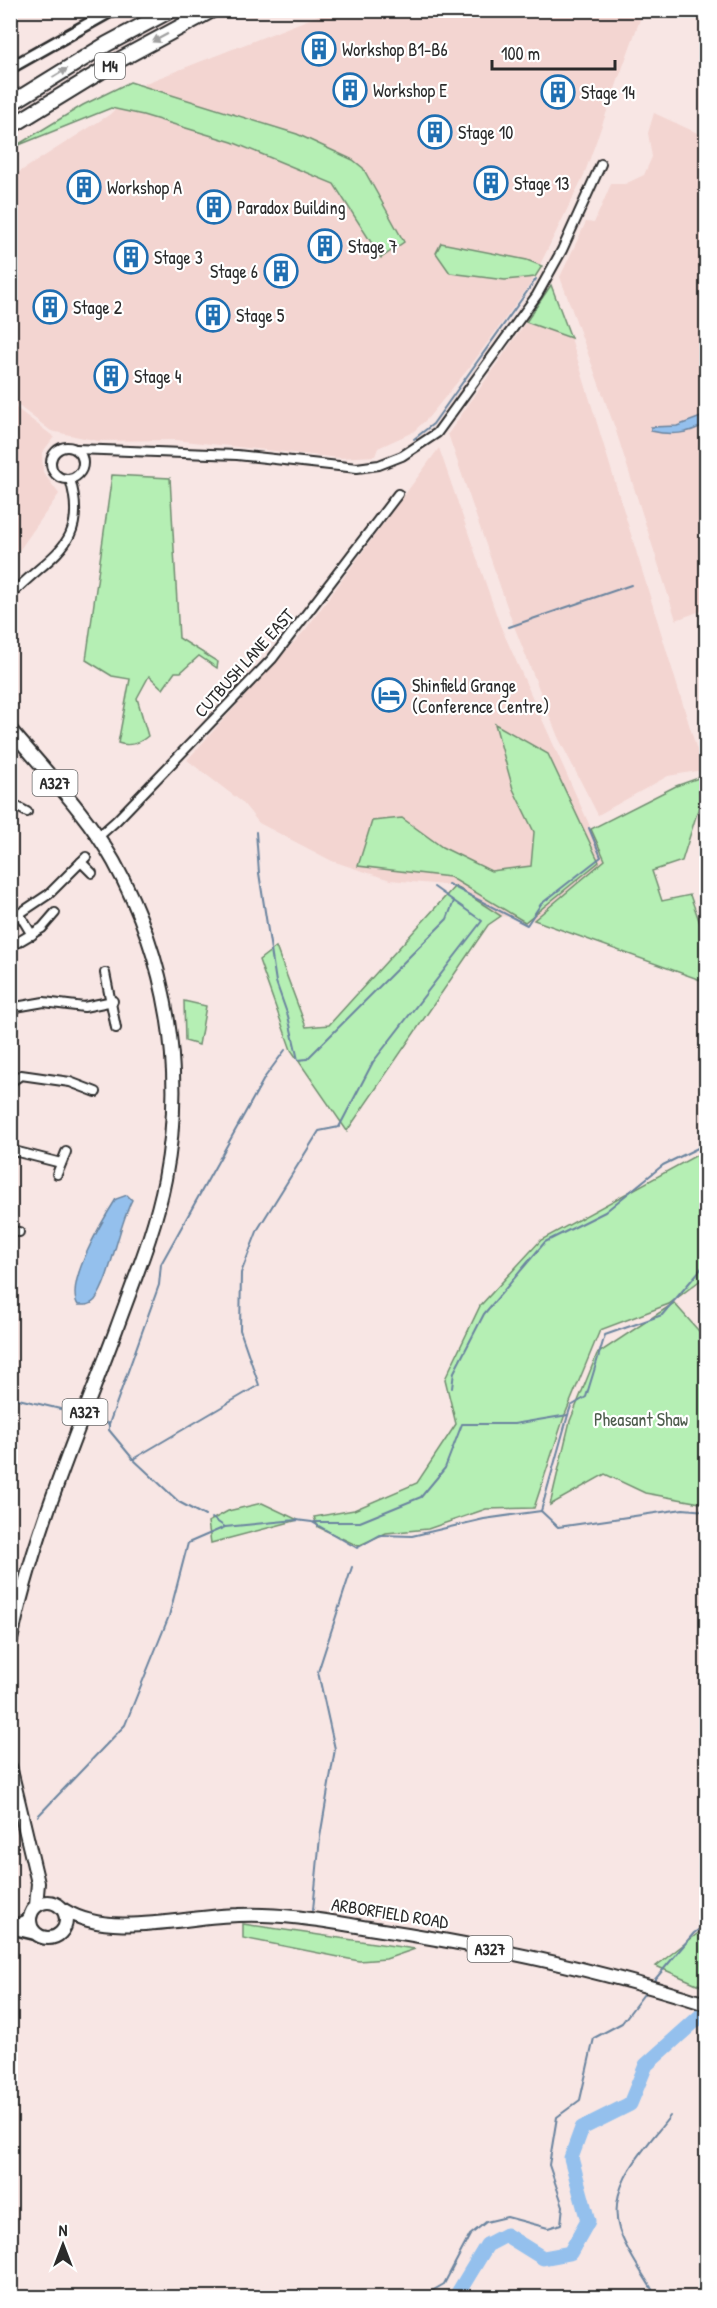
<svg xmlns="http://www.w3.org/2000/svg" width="717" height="2308" viewBox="0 0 717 2308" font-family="'Patrick Hand',sans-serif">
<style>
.built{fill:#f3d5d1}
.green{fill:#b5efb4;stroke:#708d70;stroke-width:1.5}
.water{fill:#94c0ed;stroke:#6a849f;stroke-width:1.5}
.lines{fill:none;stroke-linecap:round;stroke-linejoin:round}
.stream{stroke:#6a849f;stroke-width:2}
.river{stroke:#94c0ed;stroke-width:15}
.street-casing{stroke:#2b2b2b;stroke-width:12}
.secondary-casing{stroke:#2b2b2b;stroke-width:15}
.primary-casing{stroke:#2b2b2b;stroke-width:16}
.highway-casing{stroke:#2b2b2b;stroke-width:18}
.street{stroke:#fff;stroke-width:8}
.secondary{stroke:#fff;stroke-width:10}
.primary{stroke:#fff;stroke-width:12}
.highway{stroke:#fff;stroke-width:14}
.oneway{fill:#a0a0a0}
.labels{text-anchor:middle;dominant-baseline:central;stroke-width:4.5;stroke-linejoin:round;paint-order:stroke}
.shield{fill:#fff;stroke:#6b6b6b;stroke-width:1.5}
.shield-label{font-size:16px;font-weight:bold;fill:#2b2b2b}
.poi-label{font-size:18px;fill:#2b2b2b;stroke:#fff;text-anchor:start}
.street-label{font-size:18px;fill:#2b2b2b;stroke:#fff}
.park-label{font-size:18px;fill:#4e5c4d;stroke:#fff}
</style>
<rect width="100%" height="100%" fill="#f8e6e4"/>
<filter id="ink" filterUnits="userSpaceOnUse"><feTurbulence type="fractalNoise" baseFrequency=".0167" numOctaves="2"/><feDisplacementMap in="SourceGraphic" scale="12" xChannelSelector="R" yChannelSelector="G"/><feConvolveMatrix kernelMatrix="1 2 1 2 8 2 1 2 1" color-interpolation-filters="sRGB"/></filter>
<g filter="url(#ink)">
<g class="built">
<polygon points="330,11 643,11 584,175 531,283 469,368 428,418 413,432 378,448 375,456 339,458 175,440 98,441 51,431 11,400 10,178 109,115 143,84"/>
<polygon points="654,113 706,137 706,609 676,620 615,428 560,277 586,222 594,223 611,184 625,184 644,175 652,157 648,133"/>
<polygon points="526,322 571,338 703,770 668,776 598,815 558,737 512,621 448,434"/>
<polygon points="11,404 54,437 42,453 43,472 59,494 11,562"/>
<polygon points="439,448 500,625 605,860 534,920 501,916 455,886 390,880 332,861 259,823 242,802 187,760 306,629"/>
</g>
<g class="green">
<polygon points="130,82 297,134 353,160 363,168 404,242 381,258 334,184 232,142 143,115 111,108 14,147 83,105"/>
<polygon points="441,243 527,260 542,266 535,277 505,280 450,273 436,253"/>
<polygon points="551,285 571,338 526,322"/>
<path d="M112 475 170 478 179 638 218 662 217 668 199 656 181 672H175L163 689 149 676 137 698 148 736C140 743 129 747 118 743L130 679 112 676 86 660Z"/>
<polygon points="495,724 548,754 599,862 525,922 450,877 358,866 372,821 402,818 442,847 491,871 531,866 534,832 513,789"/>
<polygon points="701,777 702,797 682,861 652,871 662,901 690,895 706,940 706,982 534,920 605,860 591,829 676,786"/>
<polygon points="455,886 501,916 488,925 347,1131 291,1050 259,960 276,947 306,1027 329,1025"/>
<polygon points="184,1001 206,1006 199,1045 185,1041"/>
<polygon points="706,1150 706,1276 669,1304 600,1330 564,1417 534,1508 486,1509 428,1529 386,1533 358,1546 318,1527 314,1517 354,1510 417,1483 456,1424 445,1379 480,1306 541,1240"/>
<polygon points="674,1303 706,1339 706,1504 645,1493 605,1474 550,1505 570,1421 597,1354"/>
<polygon points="262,1503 298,1520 211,1543 208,1522 228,1511"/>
<polygon points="243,1924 415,1949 386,1959 359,1961 243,1938"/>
<polygon points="706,1927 706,1988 656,1966"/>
</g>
<g class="water">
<path d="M706 415V424C687 434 672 436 651 431V427L677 426Z"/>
<path d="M127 1195 132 1200C118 1227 110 1281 95 1300 90 1306 85 1305 78 1305 64 1284 104 1218 116 1199Z"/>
</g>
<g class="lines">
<g class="stream">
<polyline points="414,439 433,424 536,279"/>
<polyline points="509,627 631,585"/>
<polyline points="256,832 259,873 276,982 288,1016 298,1060 307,1059 447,919 454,901"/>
<polyline points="448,884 527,925 541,904 601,857 589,828"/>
<polyline points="452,1388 454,1372 484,1314 545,1242 605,1212 663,1165 706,1144"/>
<polyline points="10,1397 77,1413"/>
<polyline points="92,1417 109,1424 109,1430 133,1459"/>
<polyline points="109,1424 159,1285 161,1264 265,1077 285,1050"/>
<polyline points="541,1511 568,1415 571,1406 586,1397 605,1335 662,1315 706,1263"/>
<polyline points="205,1516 179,1502 133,1459 259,1385 240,1330 241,1273 258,1229 319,1131 339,1127 373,1062 482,921 434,887"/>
<polyline points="212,1518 225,1527"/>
<polyline points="314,1522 360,1522 421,1497 445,1468 462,1424 514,1424 568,1415"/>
<polyline points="38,1816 125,1725 169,1616 188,1543 225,1527 296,1520 312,1522 357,1548 380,1535 412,1536 484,1519 541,1511 558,1527 683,1509 706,1511"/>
<polyline points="313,1910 320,1837 335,1749 318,1672 352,1567"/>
<polyline points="652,1983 694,1933 706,1924"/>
<polyline points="420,2298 444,2284 470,2235 486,2222 507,2217 548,2228 561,2224 563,2206 549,2165 557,2117 580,2100 594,2038 622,2023 647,1990"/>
<path d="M657 2298C646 2278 625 2250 619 2229 606 2185 646 2148 670 2116"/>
</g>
<polyline class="river" points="455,2298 487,2245 506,2235 543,2258 570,2253 588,2221 571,2158 582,2128 630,2104 646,2065 706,2011"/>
<g class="street-casing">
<g id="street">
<circle cx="67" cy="463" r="16"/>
<polyline points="76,449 237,455 357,468 379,465 402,456 437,433 537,295 562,250 601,164"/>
<path d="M10 596C49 554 90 546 70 479"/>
<polyline points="10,803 27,812"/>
<polyline points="98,837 116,821 272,659 398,494"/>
<polyline points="81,862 92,873"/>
<polyline points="20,915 32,935"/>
<polyline points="10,920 49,894 86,857"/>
<polyline points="13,945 42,928 55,913"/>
<polyline points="105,973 116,1028"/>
<polyline points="10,1008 44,1002 84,1007 113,1001"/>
<polyline points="10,1087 12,1081 21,1075 70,1082 96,1092"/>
<polyline points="10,1150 61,1163"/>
<polyline points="57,1174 66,1152"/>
<polyline points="10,1231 19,1232"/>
</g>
</g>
<g class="secondary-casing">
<g id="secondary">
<polyline points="10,68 113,10"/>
<polyline points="11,1927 26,1921 31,1915"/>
<polyline points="10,1928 35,1934"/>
</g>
</g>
<g class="primary-casing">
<g id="primary">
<path d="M10 729C46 772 87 814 114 862 167 959 186 1070 165 1179 155 1231 134 1280 116 1330 77 1434 32 1536 10 1645"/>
<polyline points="10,1766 38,1883 36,1906"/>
<circle cx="48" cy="1920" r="18"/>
<path d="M64 1910C111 1939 185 1916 238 1915 282 1913 326 1921 369 1928 483 1945 597 1969 706 2004"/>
</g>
</g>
<g class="highway-casing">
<g id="highway">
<polyline points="10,104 107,44 171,10"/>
<polyline points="10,127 121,59 212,10"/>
</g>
</g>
<use href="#street" class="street"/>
<use href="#secondary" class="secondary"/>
<use href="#primary" class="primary"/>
<use href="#highway" class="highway"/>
</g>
<defs><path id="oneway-solid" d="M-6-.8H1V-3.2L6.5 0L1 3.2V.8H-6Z" transform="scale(1.5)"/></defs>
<g class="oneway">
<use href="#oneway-solid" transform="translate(160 38) rotate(152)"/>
<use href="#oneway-solid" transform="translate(60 73) rotate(-31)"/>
</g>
</g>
<defs>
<g id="building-ring" transform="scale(1.725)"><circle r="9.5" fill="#fff" stroke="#1f6fb2" stroke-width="1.5"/><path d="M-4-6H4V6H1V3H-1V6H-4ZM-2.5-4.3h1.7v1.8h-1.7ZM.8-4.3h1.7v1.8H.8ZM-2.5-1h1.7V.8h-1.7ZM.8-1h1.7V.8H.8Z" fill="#1f6fb2"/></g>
<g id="hotel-ring" transform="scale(1.725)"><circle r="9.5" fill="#fff" stroke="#1f6fb2" stroke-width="1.5"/><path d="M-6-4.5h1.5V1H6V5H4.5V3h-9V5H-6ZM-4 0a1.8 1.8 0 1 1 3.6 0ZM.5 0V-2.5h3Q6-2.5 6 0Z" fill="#1f6fb2"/></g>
</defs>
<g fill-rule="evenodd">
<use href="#building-ring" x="319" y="49"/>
<use href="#building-ring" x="350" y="90"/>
<use href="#building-ring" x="558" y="92"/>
<use href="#building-ring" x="435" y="132"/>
<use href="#building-ring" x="491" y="183"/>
<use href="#building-ring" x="84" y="187"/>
<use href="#building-ring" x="214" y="207"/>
<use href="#building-ring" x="325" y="246"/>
<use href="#building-ring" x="131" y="257"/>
<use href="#building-ring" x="281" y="271"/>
<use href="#building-ring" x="50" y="307"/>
<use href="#building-ring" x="213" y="315"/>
<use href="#building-ring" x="111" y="376"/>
<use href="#hotel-ring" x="389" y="695"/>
</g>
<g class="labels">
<g class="shield">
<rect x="95" y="53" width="30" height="26" rx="4.5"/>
<rect x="32.5" y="770" width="45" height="26" rx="4.5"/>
<rect x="62.5" y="1399" width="45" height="26" rx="4.5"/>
<rect x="467.5" y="1936" width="45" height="26" rx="4.5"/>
</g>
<g class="shield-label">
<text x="110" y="66">M4</text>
<text x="55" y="783">A327</text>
<text x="85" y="1412">A327</text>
<text x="490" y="1949">A327</text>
</g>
<g class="poi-label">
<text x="342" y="49">Workshop B1-B6</text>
<text x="373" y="90">Workshop E</text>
<text x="581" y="92">Stage 14</text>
<text x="458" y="132">Stage 10</text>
<text x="514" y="183">Stage 13</text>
<text x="107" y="187">Workshop A</text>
<text x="237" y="207">Paradox Building</text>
<text x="348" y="246">Stage 7</text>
<text x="154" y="257">Stage 3</text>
<text x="258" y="271" text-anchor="end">Stage 6</text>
<text x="73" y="307">Stage 2</text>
<text x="236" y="315">Stage 5</text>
<text x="134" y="376">Stage 4</text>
<text x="412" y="685">Shinfield Grange<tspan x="412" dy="21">(Conference Centre)</tspan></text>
</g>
<g class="street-label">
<text transform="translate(244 663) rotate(-48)">CUTBUSH LANE EAST</text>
<text transform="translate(390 1913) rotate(9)">ARBORFIELD ROAD</text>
</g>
<g class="park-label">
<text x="641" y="1419">Pheasant Shaw</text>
</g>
</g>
<rect width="717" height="2308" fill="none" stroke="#fff" stroke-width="36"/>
<rect x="18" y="18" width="681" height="2272" fill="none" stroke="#2b2b2b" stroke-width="2" filter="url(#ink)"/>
<g transform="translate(63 2245)" stroke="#ffffff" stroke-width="4.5" paint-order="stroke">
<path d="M0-4.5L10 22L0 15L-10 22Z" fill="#2b2b2b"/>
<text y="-9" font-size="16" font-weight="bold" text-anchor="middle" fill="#2b2b2b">N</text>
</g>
<path d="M492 60v9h123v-9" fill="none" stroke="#2b2b2b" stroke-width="3"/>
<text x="501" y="60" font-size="18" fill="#2b2b2b" stroke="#ffffff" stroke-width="4.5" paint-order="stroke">100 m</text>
</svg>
